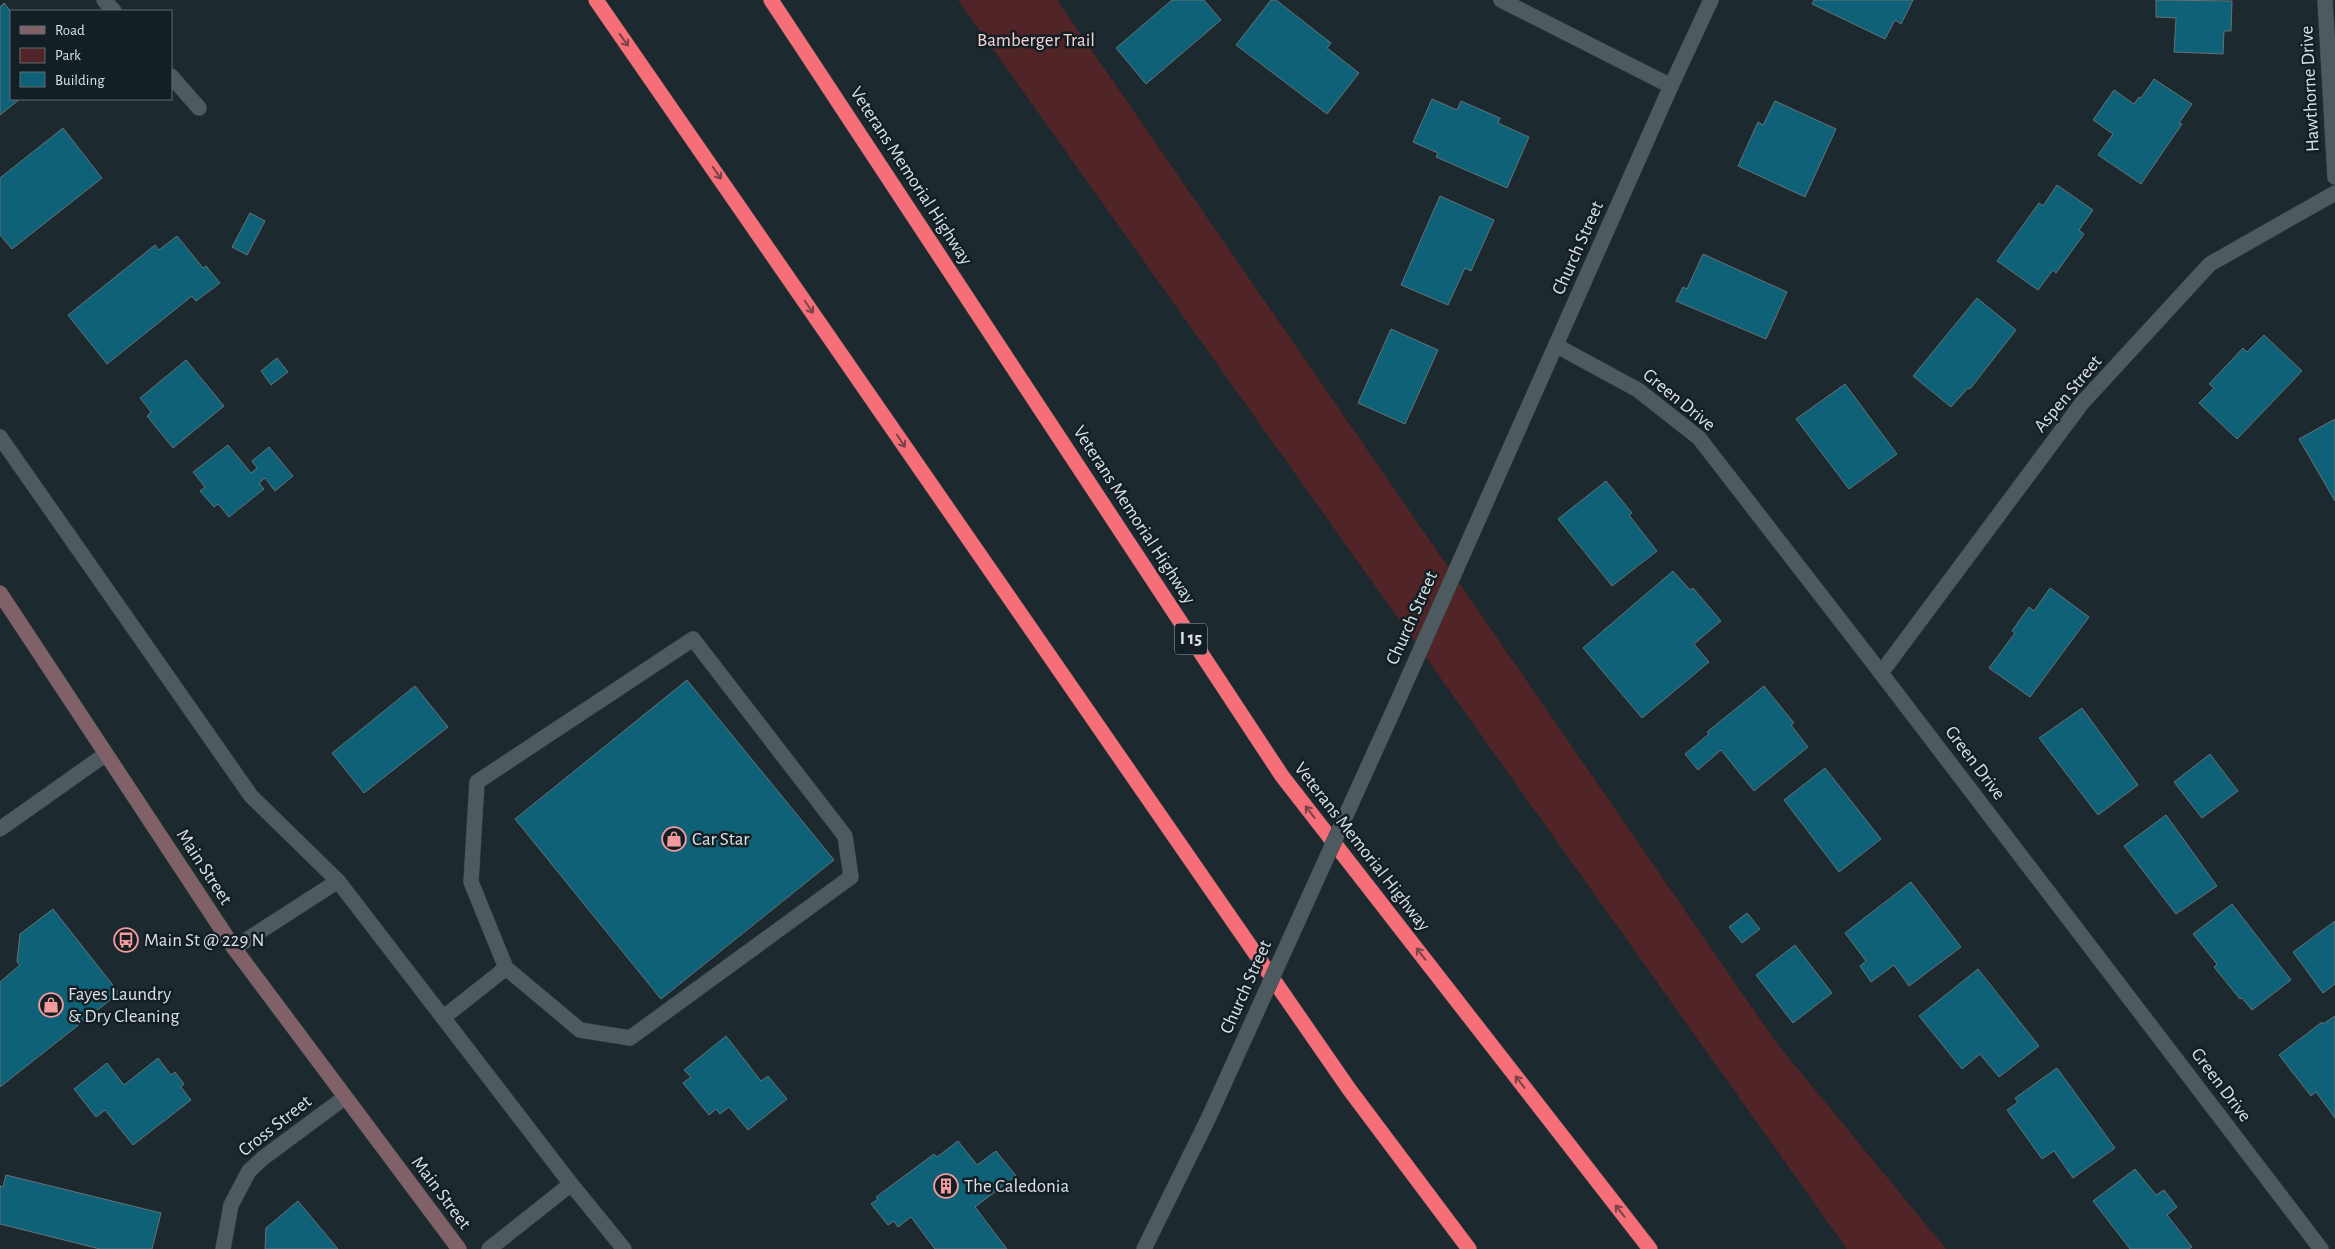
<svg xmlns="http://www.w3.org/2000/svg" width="2335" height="1249" viewBox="0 0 2335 1249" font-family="'Alegreya Sans',sans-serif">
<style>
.green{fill:#512527}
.building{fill:#0f6177;stroke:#647378}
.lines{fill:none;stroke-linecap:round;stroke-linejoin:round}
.service-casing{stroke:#394448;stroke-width:16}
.minor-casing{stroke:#394448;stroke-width:16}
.tertiary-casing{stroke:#394448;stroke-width:16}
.secondary-casing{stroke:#394448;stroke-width:16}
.motorway-casing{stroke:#394448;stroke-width:16}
.service{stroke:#4d5b60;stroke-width:15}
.minor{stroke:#4d5b60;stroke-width:15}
.tertiary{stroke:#4d5b60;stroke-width:15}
.secondary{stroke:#806167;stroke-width:15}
.motorway{stroke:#f66f78;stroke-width:15}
.tertiary-bridge-casing{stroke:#394448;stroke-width:16;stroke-linecap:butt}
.tertiary-bridge{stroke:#4d5b60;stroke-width:15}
.oneway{stroke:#79434a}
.labels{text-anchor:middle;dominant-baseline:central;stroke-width:5;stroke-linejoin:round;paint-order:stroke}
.shield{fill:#131f24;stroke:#9ea7ab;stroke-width:1}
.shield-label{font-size:18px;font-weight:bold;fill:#d9e1e5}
.park-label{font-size:19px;fill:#f8d1d1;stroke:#131f24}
.street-label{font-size:19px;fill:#d9e1e5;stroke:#131f24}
.poi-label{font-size:19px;fill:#d9e1e5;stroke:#131f24;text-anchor:start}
</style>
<rect width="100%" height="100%" fill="#1c292e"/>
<polygon class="green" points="958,0 1057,0 1775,1041 1946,1249 1847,1249"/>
<g class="building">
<polygon points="1172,0 1204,0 1221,20 1146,84 1116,48"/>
<polygon points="1271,0 1276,0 1331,43 1327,48 1359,73 1327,114 1236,45"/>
<polygon points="1814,0 1913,0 1901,24 1895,20 1885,39 1812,4"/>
<polygon points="2156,0 2232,1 2231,31 2224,31 2223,54 2174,52 2176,18 2156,17"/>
<polygon points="4,3 11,12 11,99 20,99 0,115 0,7"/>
<polygon points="2154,79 2192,104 2179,123 2182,124 2141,184 2098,155 2113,134 2093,120 2114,90 2134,104 2139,97 2141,98"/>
<polygon points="1432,99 1457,110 1461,101 1500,118 1498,123 1529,137 1507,188 1436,157 1438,153 1413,142"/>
<polygon points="1775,101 1836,129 1805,197 1738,166 1758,122 1763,125"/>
<polygon points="63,128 102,178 12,249 0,235 0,178"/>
<polygon points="2057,185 2093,210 2079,230 2084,234 2056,273 2053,270 2038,290 1997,261 2039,203 2043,206"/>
<polygon points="1440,196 1494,220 1471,271 1465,268 1448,305 1401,285"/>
<polygon points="250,213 265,221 247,255 232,247"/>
<polygon points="177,236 203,268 206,266 220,283 196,301 192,296 107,364 68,315 155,245 159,250"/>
<polygon points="1703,254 1787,292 1766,339 1676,301 1683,287 1687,289"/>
<polygon points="1977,298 2016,330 1970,389 1968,388 1951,407 1913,376"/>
<polygon points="1391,329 1438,350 1405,424 1358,403"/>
<polygon points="2264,335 2302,371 2237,439 2199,403 2214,388 2209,384 2243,348 2247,352"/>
<polygon points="277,358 288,372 271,385 261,371"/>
<polygon points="186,360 224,406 173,448 147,416 151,412 140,398"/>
<polygon points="1845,384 1897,454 1849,489 1796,419"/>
<polygon points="2335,419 2335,501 2299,439"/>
<polygon points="228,445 251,473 257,468 252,461 269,447 293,476 275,491 265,478 259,483 264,489 229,517 218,504 214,507 200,491 205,487 193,472"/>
<polygon points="1606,481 1632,513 1629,515 1657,551 1612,586 1558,519"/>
<polygon points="1673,571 1690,590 1693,588 1721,621 1694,644 1709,662 1642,718 1583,648"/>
<polygon points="2050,588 2089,617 2030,697 1989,668 2015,633 2012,631 2029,607 2034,611"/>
<polygon points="687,680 834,860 661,999 515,819"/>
<polygon points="415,686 448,727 364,793 332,753"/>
<polygon points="1764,686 1794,723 1791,725 1808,747 1754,791 1721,750 1698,770 1685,754 1709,734 1707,732"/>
<polygon points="2082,708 2138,785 2098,815 2039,738"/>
<polygon points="2210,754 2238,791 2202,818 2174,782"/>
<polygon points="1825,768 1881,839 1839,872 1784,800"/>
<polygon points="2166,815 2217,886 2176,914 2124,846"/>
<polygon points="1911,882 1961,947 1909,986 1894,965 1871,982 1860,966 1866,961 1845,933"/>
<polygon points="2232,904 2291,980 2252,1010 2242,998 2240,999 2214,967 2217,964 2193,934"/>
<polygon points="53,909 119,993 0,1087 0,982 20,965 17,962 20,934"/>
<polygon points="1747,913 1760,929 1742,943 1729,927"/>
<polygon points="2335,921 2335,984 2323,993 2293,952"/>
<polygon points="1795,945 1832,993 1793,1023 1756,975"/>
<polygon points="1978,969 2039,1046 1999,1077 1980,1054 1962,1069 1919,1016"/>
<polygon points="2335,1016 2335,1118 2316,1092 2311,1096 2279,1055 2322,1022 2323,1024"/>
<polygon points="726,1036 761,1081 768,1076 787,1099 748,1130 729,1107 720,1114 716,1109 709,1115 683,1083 691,1077 684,1070"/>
<polygon points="158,1058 171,1075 175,1072 184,1084 181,1087 191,1100 133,1145 105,1110 96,1117 74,1089 107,1063 124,1085"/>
<polygon points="2057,1068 2115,1148 2073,1178 2054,1151 2042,1159 2007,1110 2018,1102 2015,1098"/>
<polygon points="958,1141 977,1165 996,1151 1016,1176 975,1207 1007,1249 935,1249 911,1217 898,1227 894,1221 888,1225 871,1204 878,1199 876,1197 934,1154 937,1157"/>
<polygon points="2135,1169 2156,1195 2164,1190 2177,1207 2167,1215 2192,1247 2189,1249 2130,1249 2093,1201"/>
<polygon points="6,1175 161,1213 152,1249 100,1249 0,1224 0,1186 3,1187"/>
<polygon points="298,1201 338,1249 265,1249 266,1228"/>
</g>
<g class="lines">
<g class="service-casing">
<g id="service">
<polyline points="104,0 114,11"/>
<polyline points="171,76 199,108"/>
<polyline points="0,437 251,796 338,881 571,1184 624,1249"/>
<polygon points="693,639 845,836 851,877 630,1038 580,1030 506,968 471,882 477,782"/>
<polyline points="234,948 338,881"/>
<polyline points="444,1017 506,968"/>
<polyline points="489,1249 571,1184"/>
</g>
</g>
<g class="minor-casing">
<g id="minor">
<polyline points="1501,0 1671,86"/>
<polyline points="2325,0 2335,177"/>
<polyline points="1557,346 1638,390 1699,438 1881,673 2321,1249"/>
<polyline points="1881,673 2082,403 2210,264 2335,193"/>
<polyline points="0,829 106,754"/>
<polyline points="223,1249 231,1205 249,1171 263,1158 344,1098"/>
</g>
</g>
<g class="tertiary-casing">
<g id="tertiary">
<polyline points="1395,707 1671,86 1711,0"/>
<polyline points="1144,1249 1209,1117"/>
</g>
</g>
<g class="secondary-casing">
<polyline id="secondary" points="0,593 234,948 459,1249"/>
</g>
<g class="motorway-casing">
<g id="motorway">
<polyline points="596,0 1349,1089 1469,1249"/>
<polyline points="771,0 1282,776 1650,1249"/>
</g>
</g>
<use href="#service" class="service"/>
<use href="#minor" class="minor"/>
<use href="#tertiary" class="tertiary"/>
<use href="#secondary" class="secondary"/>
<use href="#motorway" class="motorway"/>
<g class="tertiary-bridge-casing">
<polyline id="tertiary-bridge" points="1209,1117 1395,707"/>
</g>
<use href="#tertiary-bridge" class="tertiary-bridge"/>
</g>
<defs><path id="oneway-shaft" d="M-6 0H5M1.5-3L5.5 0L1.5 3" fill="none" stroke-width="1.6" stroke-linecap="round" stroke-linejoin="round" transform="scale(1.25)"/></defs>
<g class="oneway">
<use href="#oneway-shaft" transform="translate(624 40) rotate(55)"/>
<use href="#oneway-shaft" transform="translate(717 173) rotate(56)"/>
<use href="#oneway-shaft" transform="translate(809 307) rotate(56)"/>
<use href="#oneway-shaft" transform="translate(901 441) rotate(56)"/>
<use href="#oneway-shaft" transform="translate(1310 812) rotate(-128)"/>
<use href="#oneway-shaft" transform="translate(1421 954) rotate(-128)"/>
<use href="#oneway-shaft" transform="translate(1520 1082) rotate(-128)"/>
<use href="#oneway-shaft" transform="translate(1620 1211) rotate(-128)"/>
</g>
<defs>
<g id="shop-ring" transform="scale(1.25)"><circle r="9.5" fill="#131f24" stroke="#f59b9d" stroke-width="1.5"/><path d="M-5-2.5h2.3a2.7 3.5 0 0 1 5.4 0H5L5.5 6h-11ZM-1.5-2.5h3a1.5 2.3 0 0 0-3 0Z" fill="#f59b9d"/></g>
<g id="bus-ring" transform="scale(1.25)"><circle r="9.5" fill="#131f24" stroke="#f59b9d" stroke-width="1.5"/><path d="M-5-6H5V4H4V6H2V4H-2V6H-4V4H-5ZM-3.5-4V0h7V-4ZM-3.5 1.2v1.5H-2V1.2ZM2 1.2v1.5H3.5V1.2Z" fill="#f59b9d"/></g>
<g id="building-ring" transform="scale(1.25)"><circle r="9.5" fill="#131f24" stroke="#f59b9d" stroke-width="1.5"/><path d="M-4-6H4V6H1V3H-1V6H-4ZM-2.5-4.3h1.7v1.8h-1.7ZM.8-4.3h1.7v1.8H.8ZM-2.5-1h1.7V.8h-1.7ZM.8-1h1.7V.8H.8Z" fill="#f59b9d"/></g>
</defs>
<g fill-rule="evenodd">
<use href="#shop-ring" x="674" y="839"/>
<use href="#bus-ring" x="126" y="940"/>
<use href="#shop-ring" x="51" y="1005"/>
<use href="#building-ring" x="946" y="1186"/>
</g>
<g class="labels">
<rect class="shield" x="1175" y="623.5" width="32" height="31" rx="4"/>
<g class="shield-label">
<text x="1191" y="639">I 15</text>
</g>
<g class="park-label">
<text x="1036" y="40">Bamberger Trail</text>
</g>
<g class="street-label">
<text transform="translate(2310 89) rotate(-93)">Hawthorne Drive</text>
<text transform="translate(911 176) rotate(57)">Veterans Memorial Highway</text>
<text transform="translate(1578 248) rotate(-66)">Church Street</text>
<text transform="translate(2068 394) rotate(-50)">Aspen Street</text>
<text transform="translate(1679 400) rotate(39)">Green Drive</text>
<text transform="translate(1134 515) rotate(57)">Veterans Memorial Highway</text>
<text transform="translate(1412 618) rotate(-66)">Church Street</text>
<text transform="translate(1975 763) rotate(53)">Green Drive</text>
<text transform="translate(1362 847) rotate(52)">Veterans Memorial Highway</text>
<text transform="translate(204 867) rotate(57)">Main Street</text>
<text transform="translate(1246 987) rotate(-66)">Church Street</text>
<text transform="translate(2221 1085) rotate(53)">Green Drive</text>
<text transform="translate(275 1126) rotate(-38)">Cross Street</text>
<text transform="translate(441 1193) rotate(53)">Main Street</text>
</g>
<g class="poi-label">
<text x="692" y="839">Car Star</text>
<text x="144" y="940">Main St @ 229 N</text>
<text x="68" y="994">Fayes Laundry<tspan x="68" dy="22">&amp; Dry Cleaning</tspan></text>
<text x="964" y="1186">The Caledonia</text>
</g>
</g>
<rect x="10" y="10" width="162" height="90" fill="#131f24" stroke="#626d71"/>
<rect x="20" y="26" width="25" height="8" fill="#806167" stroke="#626d71"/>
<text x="55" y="35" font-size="15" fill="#d9e1e5">Road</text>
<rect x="20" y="48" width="25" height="15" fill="#512527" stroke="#626d71"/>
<text x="55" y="60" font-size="15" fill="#d9e1e5">Park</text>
<rect x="20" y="72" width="25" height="15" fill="#0f6177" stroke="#626d71"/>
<text x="55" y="85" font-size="15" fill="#d9e1e5">Building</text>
</svg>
